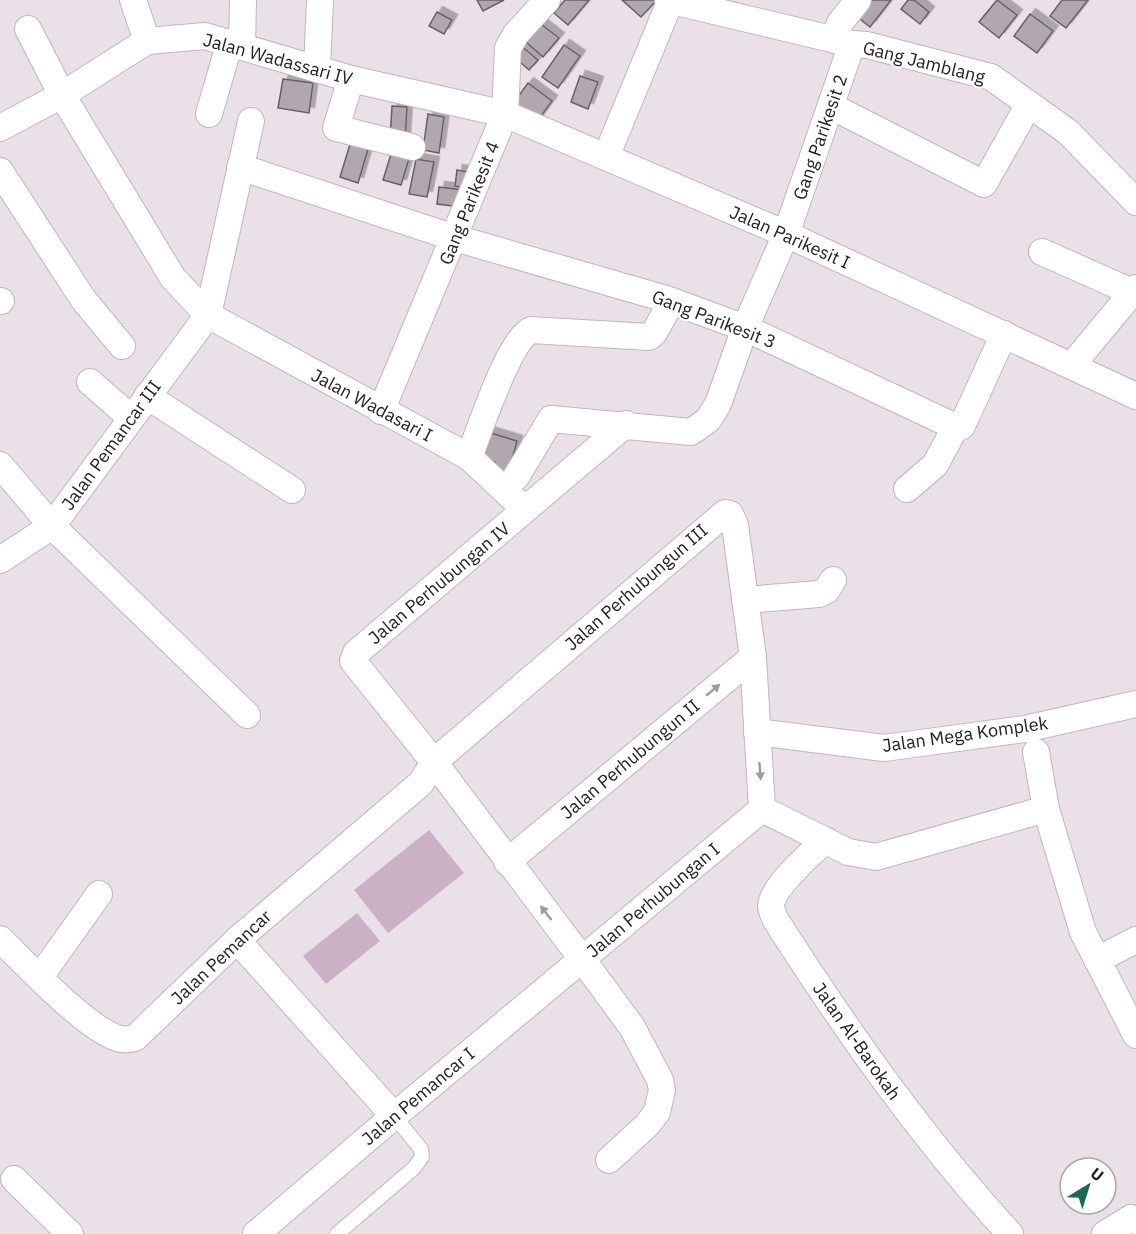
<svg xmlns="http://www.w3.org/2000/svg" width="1136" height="1234" viewBox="0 0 1136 1234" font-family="'IBM Plex Sans',sans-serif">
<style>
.green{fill:#cbb1c6}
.building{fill:#b1a8af;stroke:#686067;stroke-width:1.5;filter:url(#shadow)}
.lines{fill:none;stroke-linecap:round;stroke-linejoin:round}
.service-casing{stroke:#bfb7be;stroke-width:16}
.minor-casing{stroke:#bfb7be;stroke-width:28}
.service{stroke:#fff;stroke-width:14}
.minor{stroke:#fff;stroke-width:26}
.oneway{fill:#9c9b9c}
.labels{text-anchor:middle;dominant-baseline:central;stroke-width:4.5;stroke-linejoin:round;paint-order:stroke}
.street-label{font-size:18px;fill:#242123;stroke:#fff}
</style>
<defs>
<filter id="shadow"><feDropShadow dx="5.5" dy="-5.5" stdDeviation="0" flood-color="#0004"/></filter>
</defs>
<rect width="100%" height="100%" fill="#e9e0e8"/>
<g class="green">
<polygon points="429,830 464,873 388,933 354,890"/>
<polygon points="357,913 380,941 326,984 303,956"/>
</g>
<g class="building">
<polygon points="477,0 504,0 483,11"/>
<polygon points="565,0 589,0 568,25 554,13"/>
<polygon points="622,0 657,0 641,17"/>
<polygon points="861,0 891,0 870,27 851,12"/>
<polygon points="908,0 914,0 929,12 920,24 901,9"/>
<polygon points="997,0 1017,15 999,38 979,22"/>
<polygon points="1062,0 1088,0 1066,28 1050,16"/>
<polygon points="437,12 452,20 444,34 429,26"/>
<polygon points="1030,14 1053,31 1037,53 1014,36"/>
<polygon points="541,24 559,38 543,57 526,42"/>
<polygon points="520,45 538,60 529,70 512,55"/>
<polygon points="564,45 580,56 558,88 542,77"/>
<polygon points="580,76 598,82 588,109 571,102"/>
<polygon points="283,79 313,83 309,113 278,108"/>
<polygon points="528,83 552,101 536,123 512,105"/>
<polygon points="392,106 407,107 405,141 390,140"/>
<polygon points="428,114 444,117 439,153 423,150"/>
<polygon points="351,141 369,146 358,183 340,177"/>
<polygon points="391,154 409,159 401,185 383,180"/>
<polygon points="416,159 434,162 427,197 409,194"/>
<polygon points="457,170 468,172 465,188 455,186"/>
<polygon points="439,187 463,190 461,207 437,204"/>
<polygon points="484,431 517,441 508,475 492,471 495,462 477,457"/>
</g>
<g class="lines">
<g class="service-casing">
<polyline id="service" points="337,1234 414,1168 422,1157 421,1149 394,1116"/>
</g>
<g class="minor-casing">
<g id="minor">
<polyline points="133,0 147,41"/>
<polyline points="668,0 852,44 867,45 991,77 1068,132 1136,202"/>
<polyline points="28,29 62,95 173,278 208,315 469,457 518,503 521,513"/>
<polyline points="834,40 840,23 858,0"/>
<polyline points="242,46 243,0"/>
<polyline points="317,69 320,0"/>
<polyline points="351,79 336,128 412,147"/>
<polyline points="831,106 984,184 1029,104"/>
<polyline points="209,114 230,42"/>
<polyline points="0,128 62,95 147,41 205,36 351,79 505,114 786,234 1136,396"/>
<polyline points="606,157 670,2"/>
<polyline points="240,167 455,238 666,299 745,328 958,428 962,426 1004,334"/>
<polyline points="0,171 83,299 122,346"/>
<polyline points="1042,252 1132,292"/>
<polyline points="0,301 1,301"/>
<polyline points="1072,365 1136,288"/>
<polyline points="90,382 131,418"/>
<polyline points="147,396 292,490"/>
<polyline points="381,411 505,114 508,48 516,34 547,0"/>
<path d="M469 457C480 430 508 341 531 330L649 337 654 333 672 301"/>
<polyline points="0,465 52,526 247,715"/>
<polyline points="516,477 551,419 691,432 708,420 718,404 745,328 786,234 852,44"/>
<polyline points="907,489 935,465 955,428"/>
<polyline points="0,560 52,526 208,315 251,121"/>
<polyline points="745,600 819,594 827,590 833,580"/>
<polyline points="757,732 884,748 1025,729 1136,704"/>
<polyline points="1036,752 1046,809 1083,932 1136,1035"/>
<polyline points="762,809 848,852 876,857 1046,809"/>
<path d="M825 840C811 854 772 886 771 906 771 910 774 915 775 919 846 1030 921 1137 1010 1234"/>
<polyline points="507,862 753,657"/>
<path d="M0 939C25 963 90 1033 121 1039 125 1040 131 1039 135 1038L237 940 421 783 434 762 725 513 730 514 735 525 753 657 762 809"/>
<polyline points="237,940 394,1116"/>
<polyline points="1097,960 1136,940"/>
<polyline points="40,977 99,894"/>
<polyline points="609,1160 647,1125 657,1112 662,1090 660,1080 632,1027 582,959 434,762 353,661 356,653 626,424"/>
<polyline points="14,1179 70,1234"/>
<polyline points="256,1234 394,1116 762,809"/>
<polyline points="1105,1234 1131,1218 1136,1221"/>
</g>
</g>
<use href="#service" class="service"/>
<use href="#minor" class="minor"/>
</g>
<defs><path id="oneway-solid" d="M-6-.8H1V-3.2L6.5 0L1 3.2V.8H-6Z" transform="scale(1.5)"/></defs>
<g class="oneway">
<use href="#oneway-solid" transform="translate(713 690) rotate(-40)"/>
<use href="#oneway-solid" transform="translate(760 771) rotate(86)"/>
<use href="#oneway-solid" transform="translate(546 913) rotate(-128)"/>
</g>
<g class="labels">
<g class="street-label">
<text transform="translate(278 59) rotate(15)">Jalan Wadassari IV</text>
<text transform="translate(924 62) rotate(14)">Gang Jamblang</text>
<text transform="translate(820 137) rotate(-71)">Gang Parikesit 2</text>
<text transform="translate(469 203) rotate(-68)">Gang Parikesit 4</text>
<text transform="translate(790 237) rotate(24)">Jalan Parikesit I</text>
<text transform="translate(714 319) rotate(21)">Gang Parikesit 3</text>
<text transform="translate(372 405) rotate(28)">Jalan Wadasari I</text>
<text transform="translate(111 445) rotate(-54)">Jalan Pemancar III</text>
<text transform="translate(439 583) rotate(-40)">Jalan Perhubungan IV</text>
<text transform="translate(636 587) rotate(-41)">Jalan Perhubungun III</text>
<text transform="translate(965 734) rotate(-8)">Jalan Mega Komplek</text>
<text transform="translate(630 759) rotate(-40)">Jalan Perhubungun II</text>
<text transform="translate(653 900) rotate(-40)">Jalan Perhubungan I</text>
<text transform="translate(221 957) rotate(-43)">Jalan Pemancar</text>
<text transform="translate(857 1041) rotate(55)">Jalan Al-Barokah</text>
<text transform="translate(418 1096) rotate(-40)">Jalan Pemancar I</text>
</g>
</g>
<g transform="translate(1088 1186) rotate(38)"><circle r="28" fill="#ffffff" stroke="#a7a6a7" stroke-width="1.5"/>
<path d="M0-4.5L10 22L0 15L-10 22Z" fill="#1c655b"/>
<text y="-9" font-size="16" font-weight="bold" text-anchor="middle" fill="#242123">U</text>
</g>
</svg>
